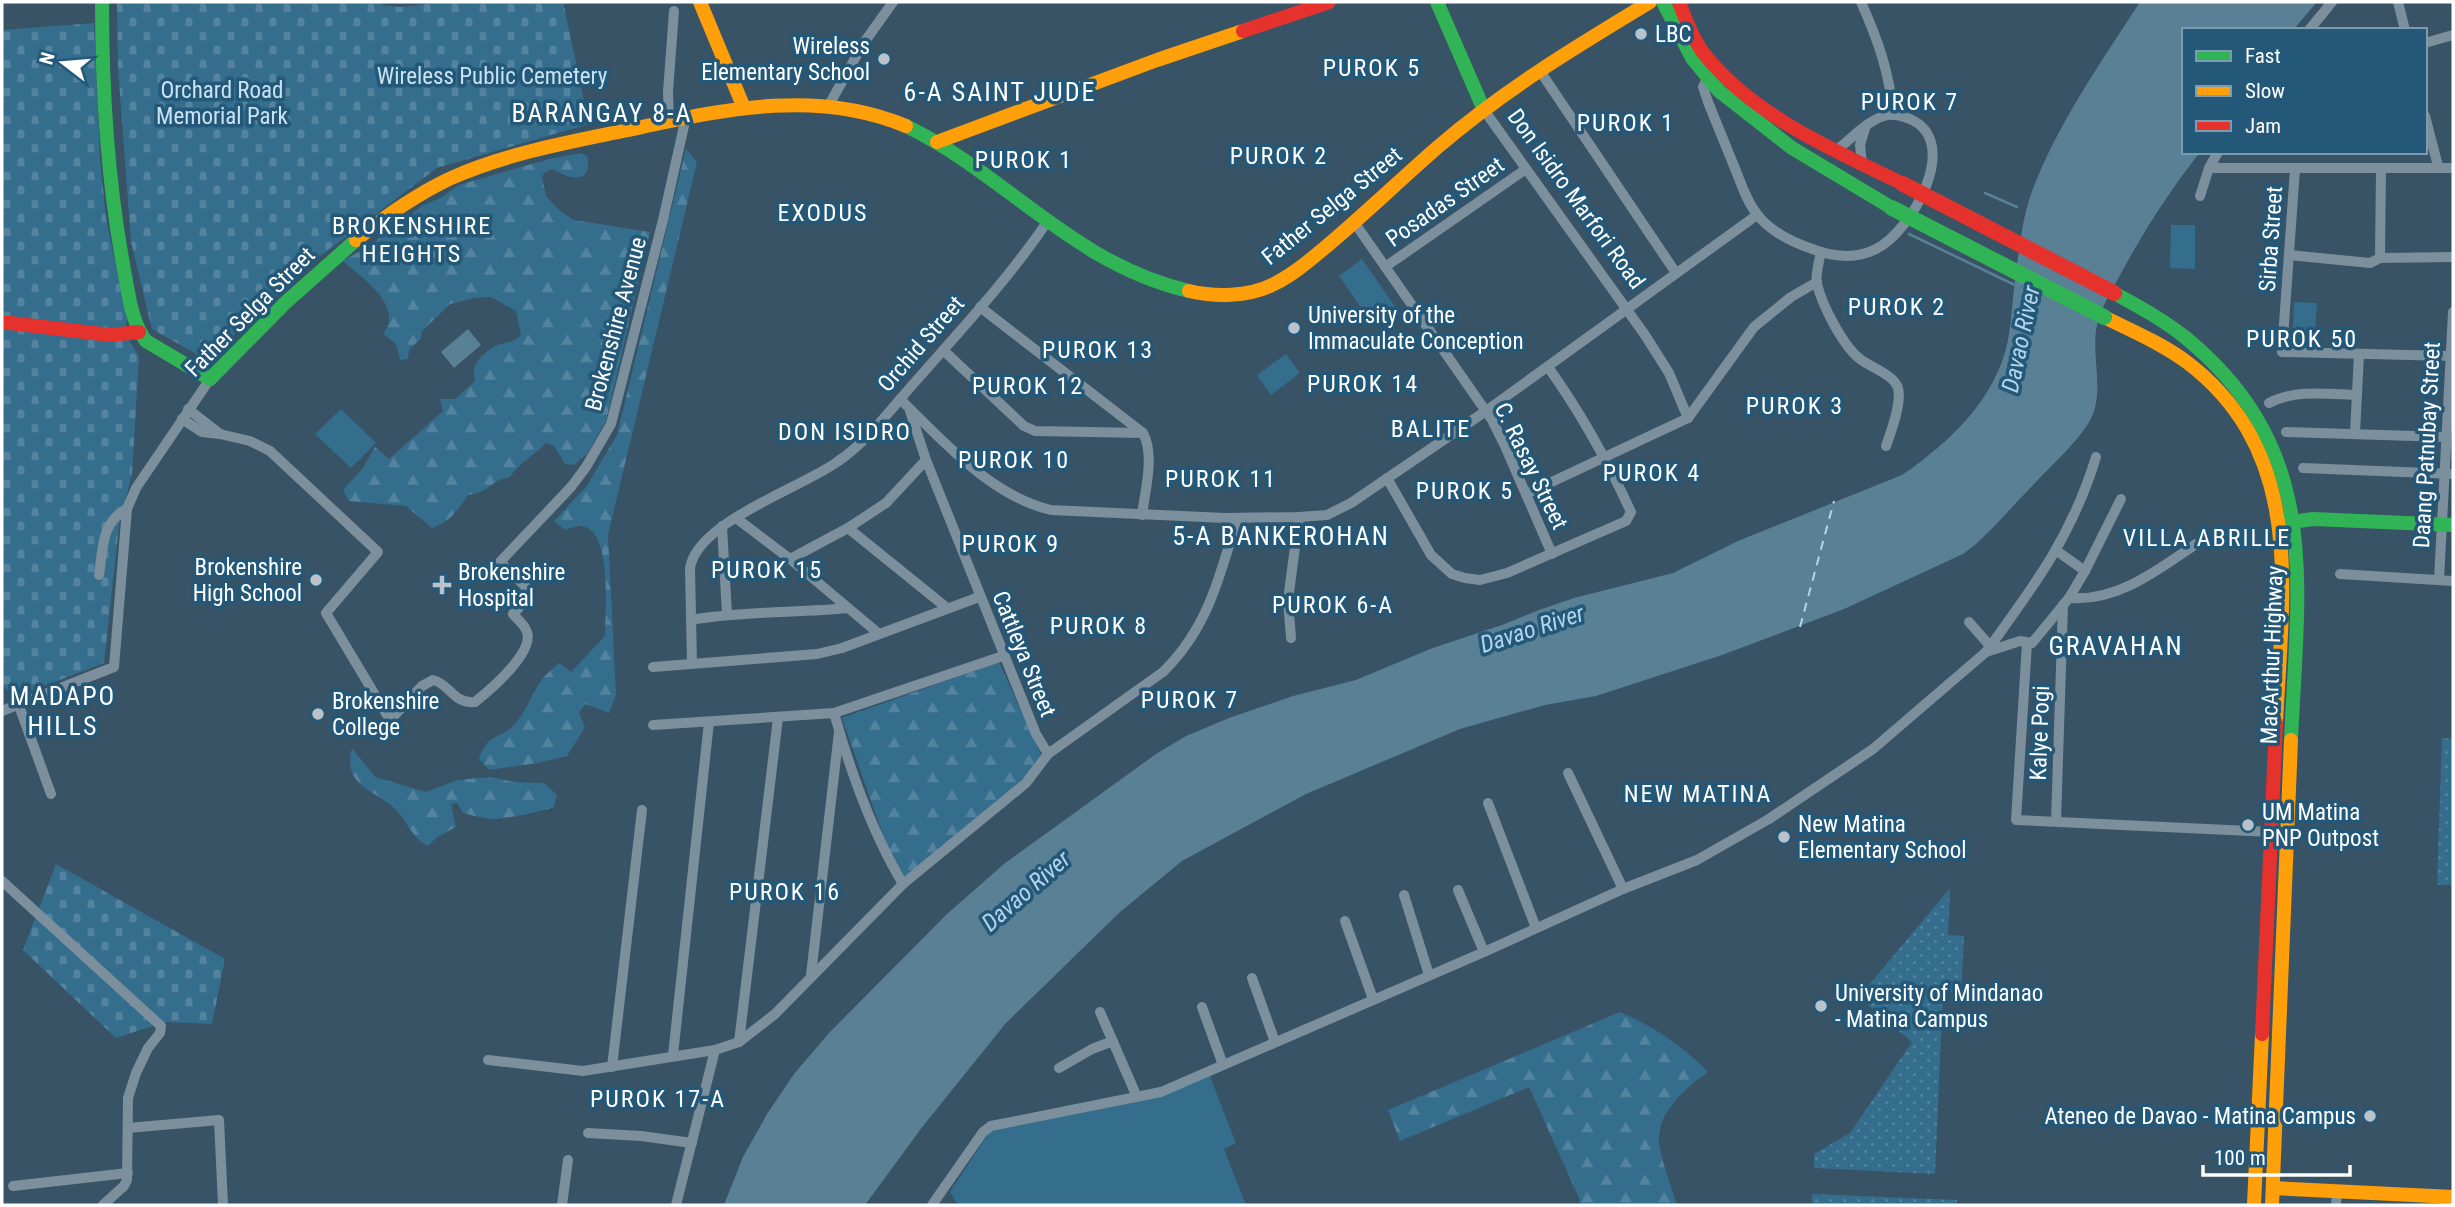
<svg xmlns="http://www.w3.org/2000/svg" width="2455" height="1207" viewBox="0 0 2455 1207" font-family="'Roboto Condensed',sans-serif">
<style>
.grass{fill:url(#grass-dots)}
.forest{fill:url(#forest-firs)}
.cemetery{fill:url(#cemetery-stones)}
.green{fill:#356d8d}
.water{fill:#5a8096}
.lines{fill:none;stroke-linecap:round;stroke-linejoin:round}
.stream{stroke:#5a8096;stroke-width:2.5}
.ferry{stroke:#b1d6eb;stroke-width:2;stroke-dasharray:9 7;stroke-linecap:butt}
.street{stroke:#7b8f9c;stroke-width:10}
.fast{stroke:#30b455;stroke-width:14}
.slow{stroke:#ff9f0a;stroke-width:14}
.jam{stroke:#e5322d;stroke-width:14}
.fast-bridge{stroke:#30b455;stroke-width:16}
.jam-bridge{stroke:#e5322d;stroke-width:16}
.poi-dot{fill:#b9c3c9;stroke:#245878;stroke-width:2.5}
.labels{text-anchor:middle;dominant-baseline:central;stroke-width:7;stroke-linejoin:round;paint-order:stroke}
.poi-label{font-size:23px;fill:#fff;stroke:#245878;text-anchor:start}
.park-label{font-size:23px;fill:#c8e3f3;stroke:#245878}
.street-label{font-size:23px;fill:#fff;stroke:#245878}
.neighbourhood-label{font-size:24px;letter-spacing:2px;fill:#fff;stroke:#245878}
.water-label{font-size:24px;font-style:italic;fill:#b1d6eb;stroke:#245878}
.quarter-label{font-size:26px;letter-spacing:2px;fill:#fff;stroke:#245878}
</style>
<defs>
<pattern id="grass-dots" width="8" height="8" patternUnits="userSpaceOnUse" patternTransform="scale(1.75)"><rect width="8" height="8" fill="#356d8d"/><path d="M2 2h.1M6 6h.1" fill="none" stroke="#53839e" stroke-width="1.8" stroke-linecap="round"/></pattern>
<pattern id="forest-firs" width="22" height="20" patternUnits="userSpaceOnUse" patternTransform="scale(1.75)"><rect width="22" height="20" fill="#356d8d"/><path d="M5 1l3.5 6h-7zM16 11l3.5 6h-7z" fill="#53839e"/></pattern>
<pattern id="cemetery-stones" width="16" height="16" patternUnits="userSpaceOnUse" patternTransform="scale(1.75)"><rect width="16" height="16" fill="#356d8d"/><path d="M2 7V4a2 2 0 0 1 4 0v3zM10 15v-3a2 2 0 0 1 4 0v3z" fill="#53839e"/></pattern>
</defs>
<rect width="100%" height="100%" fill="#375365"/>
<g class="grass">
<polygon points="2442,738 2453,739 2453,885 2437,885"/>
<polygon points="1950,888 1948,935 1964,936 1961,993 1943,992 1935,1174 1814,1168 1814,1154 1850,1133 1912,1042 1859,997"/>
<polygon points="1812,1194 1957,1200 1956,1205 1812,1205"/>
</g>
<g class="forest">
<path d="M686 149 697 162 608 535 616 695 609 713 585 704 579 713 585 727 567 756 538 763 489 770 479 759C488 733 497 741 513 726 527 712 531 694 543 678 547 673 554 668 559 663L571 672 605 636C605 612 612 538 586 527 579 524 571 528 565 530L554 521 586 487 617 435Z"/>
<path d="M581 153 587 156C594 184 569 180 553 169L546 172 542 176 546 196 559 210 574 220 650 232 606 421 587 454 574 465 565 464 554 446 546 443C534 456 520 462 510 477 490 480 490 493 468 495 458 510 450 522 432 528L406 506 349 501 343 490 362 469 375 447 389 459 443 411 440 399H455L475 381C471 364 480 355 496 346 505 341 513 344 521 335L516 311 491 297 475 298 450 304 422 331 421 338 409 350 408 359 400 360 396 344 383 334C405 306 362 278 343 261L369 246 422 206 442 197 459 185 549 159Z"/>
<polygon points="999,662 1041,755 1025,777 905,877 890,855 842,718"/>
<path d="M352 748 375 777 426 792 457 780 490 777 514 782 544 783 557 795 554 807C544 811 502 820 491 819 482 818 472 815 463 813L457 803 451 804 456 827 436 838 428 846C411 838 406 818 392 806 380 796 361 789 353 775 349 767 350 756 352 748Z"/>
<path d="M1620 1012C1653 1026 1683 1046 1708 1072 1687 1087 1657 1112 1659 1141 1660 1158 1672 1188 1677 1205H1580L1579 1198 1529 1087 1400 1141 1388 1110Z"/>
</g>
<g class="cemetery">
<polygon points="117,2 383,2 382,5 400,7 445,2 563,2 589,124 437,168 320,256 207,360 152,329 131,242 118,68"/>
<polygon points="94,23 100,159 106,218 127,320 126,327 121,330 2,316 2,30"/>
<polygon points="2,329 129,340 139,357 132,474 119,525 104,663 15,697 2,685"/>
<polygon points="56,864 225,959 212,1024 165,1022 116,1038 23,950"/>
</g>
<g class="green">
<polygon points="2171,225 2195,225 2195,269 2170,268"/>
<polygon points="1362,259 1396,308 1373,325 1339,276"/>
<polygon points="2294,302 2317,303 2314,348 2292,347"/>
<polygon points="1286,354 1300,373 1271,395 1257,375"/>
<polygon points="341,409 376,443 351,468 315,434"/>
<polygon points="1209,1074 1236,1143 1224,1149 1246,1205 958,1205 950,1192 990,1131 1164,1096"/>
</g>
<g class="water">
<path d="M2140 2H2317L2293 30H2184V152H2200C2169 192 2143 232 2119 277 2111 292 2101 307 2097 325 2090 357 2107 394 2088 424 2074 445 2053 464 2035 483 2015 503 1997 525 1976 544L1963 554 1844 609 1722 655 1596 696 1545 705 1460 729 1306 794 1182 861 1120 912 1006 1023 923 1126 865 1205H724L743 1157 767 1114 794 1074 829 1033 947 914 1004 864 1156 754 1186 736 1229 718 1293 696 1356 680 1430 649 1502 625 1539 610 1574 598 1673 573 1738 541 1902 475C1950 442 1996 399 2008 340 2012 317 2013 294 2016 271 2020 246 2022 221 2030 197 2055 127 2100 64 2140 2Z"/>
<polygon points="468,329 481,345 454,368 441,352"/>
</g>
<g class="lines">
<g class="stream">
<polyline points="1985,193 2017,207"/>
<polyline points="1909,234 2017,286"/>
</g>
<polyline class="ferry" points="1800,627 1834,501"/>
<g class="street">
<path d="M1861 2C1878 40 1890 74 1893 115"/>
<polyline points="2398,2 2405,30"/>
<polyline points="2309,30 2332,2"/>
<polyline points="2425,43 2453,35"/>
<polyline points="1540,71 1676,273"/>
<path d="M1707 79 1703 87 1708 102C1718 127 1728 151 1738 176 1743 189 1748 203 1757 214 1770 232 1794 243 1815 250 1835 257 1857 259 1876 249 1911 232 1963 142 1910 119 1902 116 1892 113 1884 116 1867 121 1851 139 1837 150"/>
<polyline points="829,105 863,44 893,2"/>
<polyline points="1484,110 1645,335 1669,373 1688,418"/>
<polyline points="2425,116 2438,166"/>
<polyline points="669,121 668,92 674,11"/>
<polyline points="1862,163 1860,145 1865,128"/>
<polyline points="2209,168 2453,168"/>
<polyline points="2295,169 2282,352 2451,356"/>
<polyline points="2200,196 2209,168 2218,152"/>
<polyline points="1354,222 1492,420 1505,446 1552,554"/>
<path d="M1821 252C1819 262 1815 275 1817 284 1822 305 1843 346 1860 359 1870 367 1894 375 1898 388 1902 403 1891 432 1886 446"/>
<polyline points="2289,255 2370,263 2380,258 2453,257"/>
<polyline points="2380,258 2381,168"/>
<polyline points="1385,267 1526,169"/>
<path d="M980 307 1143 433C1155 455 1145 491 1142 515"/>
<polyline points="943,350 1024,426 1035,431 1143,433"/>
<path d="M900 399C943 441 991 496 1051 510L1225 518 1299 517 1327 515 1351 503 1486 411 1757 215"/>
<path d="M2269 403C2295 389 2328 394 2357 395"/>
<polyline points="188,409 220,434"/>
<polyline points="910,411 926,460 1036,734 1048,754"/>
<path d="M182 419 202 432 220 434 250 441 270 451 378 552 326 613 390 720 422 686 433 680C450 684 453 704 475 702 490 690 534 653 527 632 525 625 518 620 513 614L524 602 526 587 500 562 571 487 586 467 611 424 663 220 686 117"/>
<polyline points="2286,432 2446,437"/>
<polyline points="2355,433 2359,354"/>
<polyline points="2303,468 2453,474"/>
<path d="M1387 478 1431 555 1452 574 1465 578 1480 580 1507 573 1626 521 1631 512C1607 460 1581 413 1548 367"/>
<polyline points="1526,494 1688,418 1754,327 1791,297 1817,282"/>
<polyline points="736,518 790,559 878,633"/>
<polyline points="722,526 727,614"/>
<polyline points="848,528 947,608"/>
<polyline points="2057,551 2085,571"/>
<polyline points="790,559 848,528 886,503 926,460"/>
<polyline points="2340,574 2453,581"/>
<path d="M99 575C103 549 101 522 127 509"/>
<polyline points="2439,580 2453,312"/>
<path d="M2069 598C2117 602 2158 570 2196 544"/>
<path d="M691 620C743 611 796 613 848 608"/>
<polyline points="1969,622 1990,646"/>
<polyline points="1291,638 1288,600 1299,517"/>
<polyline points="2027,643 2016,820 2271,832"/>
<path d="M1986 652C2034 586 2072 536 2096 457"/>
<path d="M692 664 690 568C697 522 801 488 837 462 867 442 891 409 915 382 959 332 1010 277 1047 222"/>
<polyline points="653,667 817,654 842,648 979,597"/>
<polyline points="18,703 51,794"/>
<polyline points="2,711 114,667 127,509 136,488 210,379"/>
<path d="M834 713C850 770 873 834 903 884"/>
<polyline points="653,725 834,713 1003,656"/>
<polyline points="1568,773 1623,889"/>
<polyline points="1488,803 1536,928"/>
<polyline points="2056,821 2063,605"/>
<polyline points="2,881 161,1026 160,1033 148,1048 136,1073 128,1098 127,1180 124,1186 103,1205"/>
<polyline points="1458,890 1484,952"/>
<polyline points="1404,895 1429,975"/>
<polyline points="1345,921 1373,999"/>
<polyline points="811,975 839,732"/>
<polyline points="1252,978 1275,1042"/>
<polyline points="1202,1007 1223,1065"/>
<polyline points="1100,1012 1137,1097"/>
<polyline points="739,1042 778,718"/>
<polyline points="673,1055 709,722"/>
<path d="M488 1060 583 1071 715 1050 739 1042 775 1014 903 884 1026 783 1048 754 1163 672C1208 628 1220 576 1237 518"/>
<polyline points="612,1067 642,810"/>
<polyline points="1059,1068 1092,1049 1113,1041"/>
<polyline points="128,1128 219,1120 223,1205"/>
<polyline points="588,1133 641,1136 692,1143"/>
<polyline points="13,1186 128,1173"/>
<polyline points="562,1205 568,1160"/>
<polyline points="676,1205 715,1050"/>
<polyline points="932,1205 983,1132 991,1126 1161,1092 1484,952 1623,889 1697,860 1769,819 1873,749 1986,652 2020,641 2032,643 2069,598 2085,571 2121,499"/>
<polyline points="2336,1205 2337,1191"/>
</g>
<g class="fast">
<path d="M102 2C102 92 108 187 125 275 129 297 132 323 146 341L210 379 285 303 356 240"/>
<polyline points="1437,2 1484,110"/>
<polyline points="1663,2 1692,58 1719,91 1792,148 1892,208"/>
<path d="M906 126C1007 175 1073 264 1189 291"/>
<path d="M2114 293C2139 307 2164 320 2186 338 2323 451 2298 582 2291 740"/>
<polyline points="2284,523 2313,519 2453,525"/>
</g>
<g class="slow">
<polyline points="700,2 744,108"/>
<polyline points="937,142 1157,60 1243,31"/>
<path d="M356 240C384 217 416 195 449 179 504 154 565 143 623 131 718 111 813 87 906 126"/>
<path d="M1189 291C1214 297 1248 297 1272 285 1293 275 1310 260 1328 245 1366 213 1402 178 1439 146 1504 90 1577 46 1650 2"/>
<path d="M2104 317C2132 331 2163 344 2188 363 2307 454 2282 593 2276 723"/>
<polyline points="2273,1188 2453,1197"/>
<polyline points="2254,1205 2262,1034"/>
<polyline points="2272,1205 2291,740"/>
</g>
<g class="jam">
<path d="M1679 2C1686 20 1693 40 1705 55 1755 117 1834 150 1903 184"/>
<polyline points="1243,31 1329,2"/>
<polyline points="2,322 110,335 139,332"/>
<polyline points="2262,1034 2276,723"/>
</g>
<polyline class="fast-bridge" points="1892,208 2104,317"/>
<polyline class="jam-bridge" points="1903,184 2114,293"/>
</g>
<g class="poi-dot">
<circle cx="1641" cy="34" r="7"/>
<circle cx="884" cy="59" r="7"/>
<circle cx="1294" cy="328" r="7"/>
<circle cx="316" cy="580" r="7"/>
<path d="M438.5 574.5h7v7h7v7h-7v7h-7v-7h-7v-7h7z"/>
<circle cx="318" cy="714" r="7"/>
<circle cx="2248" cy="825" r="7"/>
<circle cx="1784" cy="837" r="7"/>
<circle cx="1821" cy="1006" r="7"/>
<circle cx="2370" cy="1116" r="7"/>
</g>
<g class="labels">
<g class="poi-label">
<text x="1655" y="34">LBC</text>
<text x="870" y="46" text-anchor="end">Wireless<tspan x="870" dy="26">Elementary School</tspan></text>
<text x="1308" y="315">University of the<tspan x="1308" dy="26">Immaculate Conception</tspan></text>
<text x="302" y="567" text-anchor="end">Brokenshire<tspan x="302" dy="26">High School</tspan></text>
<text x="458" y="572">Brokenshire<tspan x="458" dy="26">Hospital</tspan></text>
<text x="332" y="701">Brokenshire<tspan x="332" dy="26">College</tspan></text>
<text x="2262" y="812">UM Matina<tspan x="2262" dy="26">PNP Outpost</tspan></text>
<text x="1798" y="824">New Matina<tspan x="1798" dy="26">Elementary School</tspan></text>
<text x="1835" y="993">University of Mindanao<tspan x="1835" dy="26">- Matina Campus</tspan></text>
<text x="2356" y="1116" text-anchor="end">Ateneo de Davao - Matina Campus</text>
</g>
<g class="park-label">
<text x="492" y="76">Wireless Public Cemetery</text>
<text x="222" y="90">Orchard Road<tspan x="222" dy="26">Memorial Park</tspan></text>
</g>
<g class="street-label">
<text transform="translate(1576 199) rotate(54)">Don Isidro Marfori Road</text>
<text transform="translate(1445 202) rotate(-35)">Posadas Street</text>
<text transform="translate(1332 206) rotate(-39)">Father Selga Street</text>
<text transform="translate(2271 239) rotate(-86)">Sirba Street</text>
<text transform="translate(250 312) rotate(-45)">Father Selga Street</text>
<text transform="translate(616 324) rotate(-75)">Brokenshire Avenue</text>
<text transform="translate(921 344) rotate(-49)">Orchid Street</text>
<text transform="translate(2427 445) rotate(-87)">Daang Patnubay Street</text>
<text transform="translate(1531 466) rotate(64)">C. Rasay Street</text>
<text transform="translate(1024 654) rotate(68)">Cattleya Street</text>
<text transform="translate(2272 655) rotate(-88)">MacArthur Highway</text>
<text transform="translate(2040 733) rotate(-88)">Kalye Pogi</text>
</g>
<g class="neighbourhood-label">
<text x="1372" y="68">PUROK 5</text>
<text x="1910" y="102">PUROK 7</text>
<text x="1626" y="123">PUROK 1</text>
<text x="1279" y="156">PUROK 2</text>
<text x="1024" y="160">PUROK 1</text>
<text x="823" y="213">EXODUS</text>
<text x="412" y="226">BROKENSHIRE<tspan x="412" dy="28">HEIGHTS</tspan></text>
<text x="1897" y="307">PUROK 2</text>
<text x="2302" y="339">PUROK 50</text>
<text x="1098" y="350">PUROK 13</text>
<text x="1363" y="384">PUROK 14</text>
<text x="1028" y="386">PUROK 12</text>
<text x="1795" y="406">PUROK 3</text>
<text x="1431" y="429">BALITE</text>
<text x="845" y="432">DON ISIDRO</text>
<text x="1014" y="460">PUROK 10</text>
<text x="1652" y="473">PUROK 4</text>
<text x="1221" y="479">PUROK 11</text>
<text x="1465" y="491">PUROK 5</text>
<text x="2207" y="538">VILLA ABRILLE</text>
<text x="1011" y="544">PUROK 9</text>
<text x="767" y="570">PUROK 15</text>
<text x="1333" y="605">PUROK 6-A</text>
<text x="1099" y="626">PUROK 8</text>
<text x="1190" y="700">PUROK 7</text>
<text x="1698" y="794">NEW MATINA</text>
<text x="785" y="892">PUROK 16</text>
<text x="658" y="1099">PUROK 17-A</text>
</g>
<g class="water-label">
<text transform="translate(2021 339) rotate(-78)">Davao River</text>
<text transform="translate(1532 629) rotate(-18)">Davao River</text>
<text transform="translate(1026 891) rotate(-41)">Davao River</text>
</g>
<g class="quarter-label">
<text x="1000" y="92">6-A SAINT JUDE</text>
<text x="602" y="113">BARANGAY 8-A</text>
<text x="1281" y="536">5-A BANKEROHAN</text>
<text x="2116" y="646">GRAVAHAN</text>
<text x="63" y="696">MADAPO<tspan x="63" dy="30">HILLS</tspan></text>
</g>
</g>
<rect width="2455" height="1207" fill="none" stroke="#ffffff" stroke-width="7"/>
<rect x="2182" y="28" width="245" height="126" fill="#245878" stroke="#7c9bae" stroke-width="2"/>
<rect x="2196" y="51" width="35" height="10" fill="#30b455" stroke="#7c9bae" stroke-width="2"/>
<text x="2245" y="63" font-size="21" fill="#ffffff">Fast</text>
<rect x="2196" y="86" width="35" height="10" fill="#ff9f0a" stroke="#7c9bae" stroke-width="2"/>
<text x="2245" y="98" font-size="21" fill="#ffffff">Slow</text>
<rect x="2196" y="121" width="35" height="10" fill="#e5322d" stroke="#7c9bae" stroke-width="2"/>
<text x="2245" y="133" font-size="21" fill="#ffffff">Jam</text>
<g transform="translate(63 63) rotate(286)" stroke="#245878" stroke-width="5" paint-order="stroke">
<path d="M0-5L12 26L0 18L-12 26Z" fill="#ffffff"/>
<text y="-10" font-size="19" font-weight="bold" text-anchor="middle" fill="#ffffff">N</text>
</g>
<path d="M2203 1165v10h147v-10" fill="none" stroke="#ffffff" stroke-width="3.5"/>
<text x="2214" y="1165" font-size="21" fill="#ffffff" stroke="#245878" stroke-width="5" paint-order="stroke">100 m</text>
</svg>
